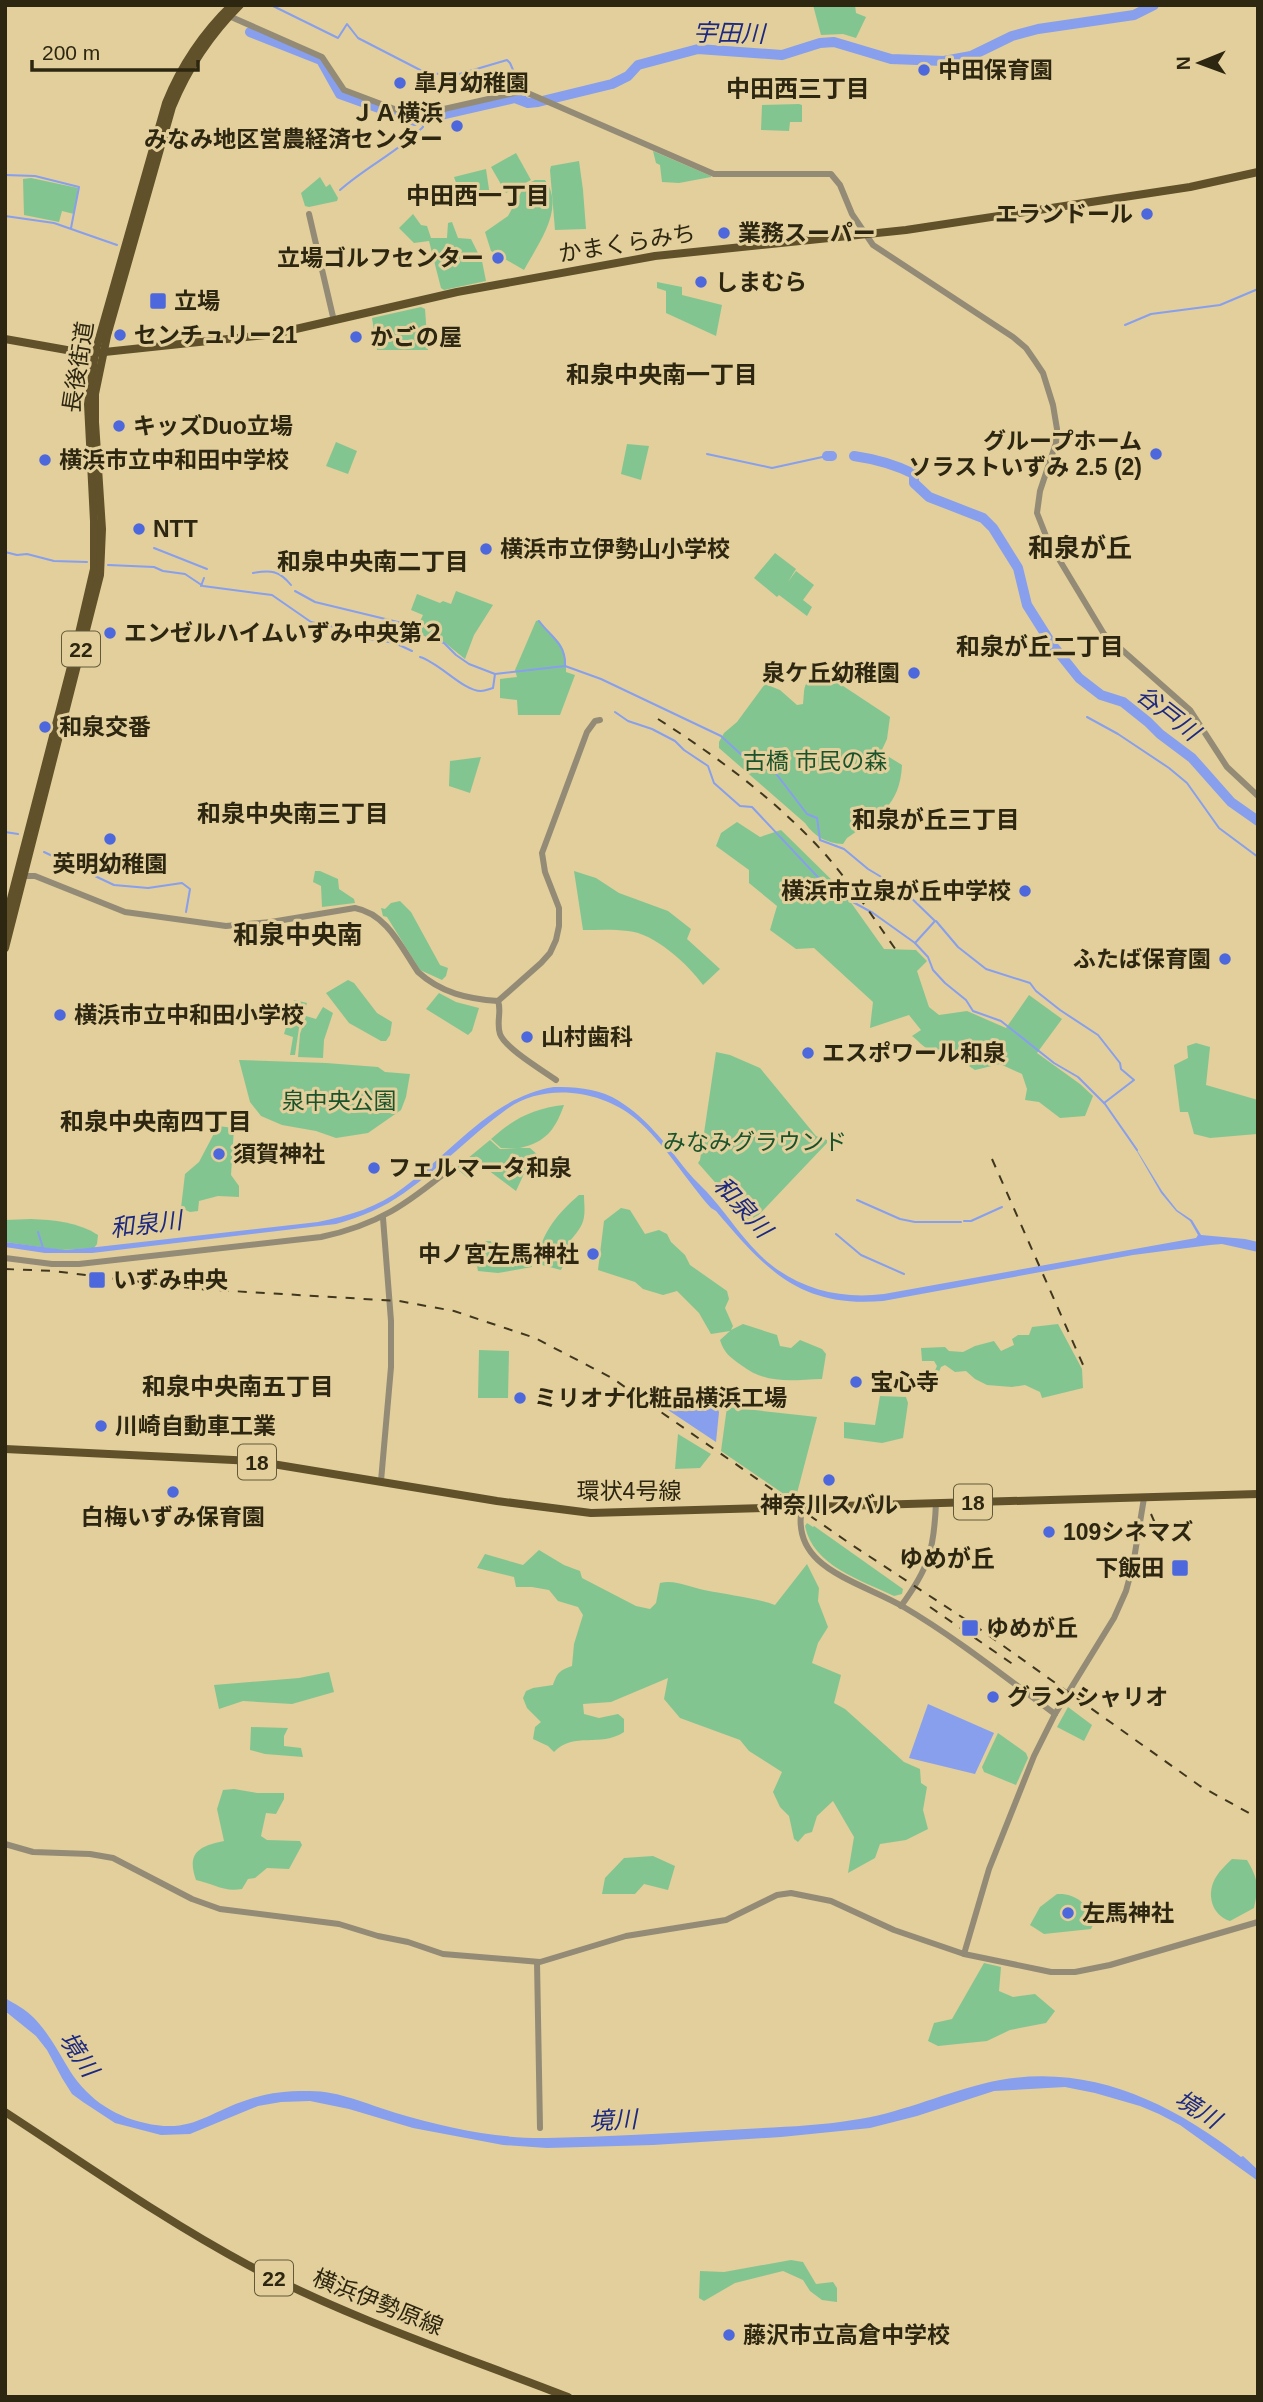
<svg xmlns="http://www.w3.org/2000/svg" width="1263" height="2402" viewBox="0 0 1263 2402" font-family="Arial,'Noto Sans JP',sans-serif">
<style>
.green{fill:#83c591}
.water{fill:#879fed}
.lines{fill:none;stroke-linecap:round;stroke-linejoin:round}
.stream{stroke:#879fed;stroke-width:2}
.river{stroke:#879fed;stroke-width:10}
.minor{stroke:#938b76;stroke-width:6}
.major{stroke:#60512a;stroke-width:8}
.rail{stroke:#40371f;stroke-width:2;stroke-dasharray:9 9;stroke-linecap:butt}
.poi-dot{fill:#4d67dc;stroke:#e2cf9b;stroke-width:2.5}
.labels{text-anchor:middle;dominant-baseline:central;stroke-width:6;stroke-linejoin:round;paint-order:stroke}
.shield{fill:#e2cf9b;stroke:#63593a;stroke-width:2}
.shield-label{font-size:21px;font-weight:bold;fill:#2d2611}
.poi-label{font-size:23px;font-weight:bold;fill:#2d2611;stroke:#e2cf9b;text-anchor:start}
.street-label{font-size:23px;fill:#2d2611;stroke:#e2cf9b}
.park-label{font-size:23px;fill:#19522b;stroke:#e2cf9b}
.water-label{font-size:24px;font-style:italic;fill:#1d2981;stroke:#e2cf9b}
.neighbourhood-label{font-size:24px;font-weight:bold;fill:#2d2611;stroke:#e2cf9b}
.quarter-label{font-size:26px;font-weight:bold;fill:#2d2611;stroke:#e2cf9b}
</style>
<rect width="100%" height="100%" fill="#e2cf9b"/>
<g class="green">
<polygon points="813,5 855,5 856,13 866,17 856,38 843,34 821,35"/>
<polygon points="799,104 802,105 802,122 790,122 789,131 761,130 762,105"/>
<polygon points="653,151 711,176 711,177 679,183 662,182 660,165 656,163"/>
<polygon points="516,153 531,180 506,193 491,167"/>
<polygon points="579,161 583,190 586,229 555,230 550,170 551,166"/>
<polygon points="486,169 490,196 463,203 454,177"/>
<polygon points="320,177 326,187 330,184 338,198 337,201 309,207 305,206 301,193"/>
<polygon points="31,178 78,188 74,214 62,211 59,222 24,215 23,179"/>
<path d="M535 180H545C566 208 538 244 524 270L491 251 485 232 508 216 525 185Z"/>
<polygon points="413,214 421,225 427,226 431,238 447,238 448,223 452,222 458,238 471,239 482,261 486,281 444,290 441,288 429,241 414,243 399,228"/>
<polygon points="657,282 682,287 682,295 722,305 716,336 666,313 666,291 657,288"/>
<polygon points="421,307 425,309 428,350 377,350 372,318"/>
<polygon points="336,442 357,451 348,474 326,466"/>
<polygon points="627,444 649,446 641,480 621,474"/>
<polygon points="775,553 796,569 788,582 796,571 814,585 803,600 812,607 807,616 779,595 777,597 754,578"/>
<polygon points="456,591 493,605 474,635 465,659 444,642 424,636 416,630 423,615 411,610 417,594 440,603 443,601 451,604"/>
<path d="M539 620C556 643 567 640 566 672L575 675 560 715H518L517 700 500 698V679L517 677 515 670 536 621Z"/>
<path d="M822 672 890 717 887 739 881 752 902 765C900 807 877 817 847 838L843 844C826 843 815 837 805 823L719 748V742L724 733 737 722 765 684 780 690 797 705 803 704C805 688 802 689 812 674L817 680Z"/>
<polygon points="481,757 470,793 449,786 450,761"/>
<path d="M737 822 760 837 781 830 842 890 884 949 916 950 927 961 917 971 929 1007 939 1015 967 1011 1006 1028 1029 995 1062 1019 1037 1053 1080 1084 1093 1096 1085 1116 1060 1118 1039 1102 1025 1100 1027 1089 1022 1074 1000 1064 975 1070 954 1056 947 1046C928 1056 926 1047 912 1036L921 1030 909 1015 870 1028 873 1002 814 948 796 949 770 930 777 906 749 883V870L716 846 721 833Z"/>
<polygon points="315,871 320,871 338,879 339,889 354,899 355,903 322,907 321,886 313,882"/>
<path d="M574 871 596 878 619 893 668 911 691 929 687 939 720 969 703 985C688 964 654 933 628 931 613 929 598 930 583 930Z"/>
<polygon points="400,901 411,912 440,965 448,968 446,976 442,980 420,970 387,917 383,916 381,908 385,909 391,903"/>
<polygon points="348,980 354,983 377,1013 392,1022 390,1035 386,1041 381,1041 349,1023 326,993"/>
<polygon points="439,993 456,1002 479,1008 472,1031 468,1035 426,1009"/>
<polygon points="294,1000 307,1003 299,1028 295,1055 290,1055 293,1037 284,1034"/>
<polygon points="323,1007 333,1013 324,1040 323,1058 298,1057 300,1034 306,1016 316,1019"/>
<polygon points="1196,1043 1210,1047 1206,1085 1258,1100 1257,1134 1210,1138 1194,1134 1188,1112 1180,1112 1174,1065 1188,1058 1187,1046"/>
<polygon points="716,1052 730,1055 760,1068 816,1136 827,1140 827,1143 751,1223 698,1163 700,1160"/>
<polygon points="239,1060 326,1063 378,1067 385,1072 410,1074 406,1097 401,1110 368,1133 336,1138 316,1131 282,1125 261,1116 250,1102"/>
<path d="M564 1105C555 1130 546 1142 520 1148H530L540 1157 536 1165 529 1163 516 1191 480 1164 468 1178 456 1168 490 1140 500 1149H518L501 1148 491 1139C513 1119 534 1108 564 1105Z"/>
<polygon points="218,1126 234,1128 231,1175 239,1186 239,1197 218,1196 199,1201 198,1211 190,1212 181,1208 185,1174 199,1162"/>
<path d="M579 1195H584C584 1205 586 1215 582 1224 578 1233 570 1239 566 1248 563 1256 566 1262 561 1270L542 1265 537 1259C543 1231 558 1213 579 1195Z"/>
<path d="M621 1208 630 1210 645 1234 659 1230 667 1234 671 1242 685 1255 690 1265 727 1291 729 1299 725 1308 733 1326 731 1330 743 1324 777 1335 780 1346 791 1348 800 1340 822 1349 826 1354 822 1379C791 1380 767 1385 741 1365 730 1357 724 1353 720 1340L730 1331 711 1334 699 1313 677 1291 663 1295 643 1289 635 1282 598 1270 604 1221Z"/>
<path d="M31 1219C54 1220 78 1222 98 1235L97 1244 94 1248 61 1250 5 1242V1220Z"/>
<polygon points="486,1241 491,1241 494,1251 501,1256 512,1251 515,1254 525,1252 531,1256 532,1267 498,1273 478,1271 477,1266 484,1255 482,1246"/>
<polygon points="1058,1324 1082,1369 1083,1388 1042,1398 1040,1392 1025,1385 1012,1387 987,1385 975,1379 966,1371 955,1372 945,1365 941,1367 937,1376 933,1375 937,1366 934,1361 922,1361 921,1348 945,1347 949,1351 963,1352 975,1346 994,1341 1001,1351 1014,1345 1012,1339 1018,1335 1029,1335 1032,1327"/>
<polygon points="479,1350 509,1351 508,1398 478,1398"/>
<polygon points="880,1396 906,1397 908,1403 903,1438 882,1443 844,1438 844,1422 875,1425"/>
<polygon points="727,1407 817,1417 796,1497 791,1499 721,1451"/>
<polygon points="678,1434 711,1454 700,1468 675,1469"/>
<path d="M807 1523 813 1527 814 1526 903 1589 902 1594 894 1596C861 1580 813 1566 805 1526Z"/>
<path d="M539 1550 564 1565 580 1571 582 1578 636 1606 650 1609 656 1603 660 1583C674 1579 690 1587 704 1590 728 1595 752 1597 775 1605L807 1564 819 1588 818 1601 828 1627 818 1643 812 1663 841 1675 834 1703 845 1709 904 1762 920 1769 921 1783 927 1787 923 1810 928 1829 906 1840 880 1844 875 1858 848 1873 854 1837 833 1801 817 1816 812 1832 805 1834 798 1842 794 1839 789 1816 780 1807 773 1792 782 1772 749 1751 740 1740 680 1718 664 1699 668 1678 611 1702 583 1704 584 1714 599 1718 618 1714 624 1719V1732C600 1748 574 1731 554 1752L548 1746 533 1739 535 1727 541 1722 527 1708 523 1698 526 1691 533 1688 553 1685C557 1673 560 1670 572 1666L574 1644 583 1615 578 1607 558 1601 549 1590 532 1587H516L514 1577 477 1568 485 1554 523 1565Z"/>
<polygon points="329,1672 334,1692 292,1704 243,1701 219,1709 214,1685 299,1678"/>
<polygon points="1068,1707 1092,1725 1084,1741 1057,1727"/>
<polygon points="251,1727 288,1728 284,1736 284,1746 301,1748 303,1757 265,1754 250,1750"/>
<polygon points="998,1733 1026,1753 1028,1758 1016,1785 984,1772 982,1767"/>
<path d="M234 1789 257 1793H284V1799L276 1814 266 1813 261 1836 267 1840 300 1841 302 1845 289 1869 267 1868 255 1878 248 1879 242 1889C222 1892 215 1884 196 1880 186 1852 200 1846 224 1841L217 1809 223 1790Z"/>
<polygon points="653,1856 675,1866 668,1890 644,1884 635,1894 602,1894 605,1878 624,1858"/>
<path d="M1232 1859 1247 1860C1258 1879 1259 1886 1254 1908L1230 1921C1211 1915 1206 1893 1216 1877 1220 1870 1226 1865 1232 1859Z"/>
<path d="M1057 1894C1076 1893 1086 1904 1096 1919L1091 1929 1044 1934 1030 1925 1040 1907Z"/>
<polygon points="984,1963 1001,1967 999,1991 1013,1997 1035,1994 1055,2011 1046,2023 1010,2030 987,2041 938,2046 928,2041 934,2023 952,2019"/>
<polygon points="791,2260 803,2262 816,2284 833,2282 837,2288 837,2302 822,2300 810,2291 803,2280 783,2271 735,2283 704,2301 699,2298 700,2271 724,2272"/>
</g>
<g class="water">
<path d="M554 1087C574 1087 594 1088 612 1097 644 1114 665 1143 687 1171 695 1181 705 1189 713 1199 728 1216 741 1236 757 1252 791 1287 836 1300 884 1294L1196 1238 1198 1235 1190 1221 1176 1211 1161 1193 1124 1129 1162 1191 1177 1210 1192 1220 1201 1235 1245 1239 1258 1242V1252L1222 1244 1210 1245 1133 1255 883 1301C800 1308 766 1270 716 1211L711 1208C686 1180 665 1144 636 1119 602 1090 544 1082 507 1109 471 1135 440 1168 404 1193 383 1208 361 1217 336 1224L92 1253H45L5 1247V1242L65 1250 97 1247 318 1222C349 1216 378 1207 403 1188 451 1153 493 1096 554 1087Z"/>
<polygon points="648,1394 717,1408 719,1412 716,1442 647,1396"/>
<polygon points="928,1704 994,1733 975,1774 909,1758"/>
<path d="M5 1998C15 2004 25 2009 33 2017 47 2031 57 2049 67 2066 84 2096 112 2116 145 2123 191 2134 207 2113 247 2100 266 2093 285 2091 306 2091 338 2090 366 2104 396 2113 444 2127 496 2139 547 2138 607 2137 667 2133 727 2130 769 2127 812 2127 853 2120 898 2114 938 2095 982 2084 1079 2059 1165 2098 1241 2157L1243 2156 1258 2170V2181L1180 2125 1159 2114 1140 2106 1095 2093 1065 2087 994 2091 917 2116 870 2128 781 2137 653 2145 547 2148 503 2145 413 2128 349 2109 310 2101 281 2102 258 2106 190 2134 161 2135 115 2123 83 2102 72 2094 62 2078 47 2050 36 2036 5 2011Z"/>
</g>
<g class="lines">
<g class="stream">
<polyline points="271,5 338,38 347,24 358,38 426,73 456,75 507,60 510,63 521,88"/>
<polyline points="524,94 528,103"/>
<polyline points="5,175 35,176 79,187 71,228"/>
<path d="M340 190C367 166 398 152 423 127L422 120"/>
<polyline points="5,216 54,223 117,245"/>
<polyline points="1125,325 1151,314 1220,305 1258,289"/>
<polyline points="707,454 772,468 827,456"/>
<polyline points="154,548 207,569"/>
<polyline points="5,552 17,555 27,554 54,561 87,562"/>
<polyline points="108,565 154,567 163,571 185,574 203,586 272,595 311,622 353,631 369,639 395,643 412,651"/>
<path d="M253 573C270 570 279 570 291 585"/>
<polyline points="201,586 204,578"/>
<polyline points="295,591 315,602 402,623"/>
<path d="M539 621C550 636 566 644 565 665"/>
<polyline points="407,627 420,637"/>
<polyline points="426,637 444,643 456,655 469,664 495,674"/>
<path d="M420 657C440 663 463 691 481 691 485 691 489 689 493 688L495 674 565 666 601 679 721 736 745 758 762 762 774 771 807 814 817 818 820 840 844 849 868 869 903 890 935 921 915 943 928 957 933 970 945 983 966 1000 973 1011 1001 1021 1054 1063 1078 1077 1105 1104 1137 1150"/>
<polyline points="615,712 628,721 652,729 675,741 684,750 708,766 714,783 740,806 752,807 829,889 873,913 915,943"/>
<polyline points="1087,717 1118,734 1169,768 1187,783 1219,828 1258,857"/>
<polyline points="5,832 18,834"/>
<polyline points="44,852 114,885 148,888 182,883 190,889 186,912"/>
<polyline points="936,921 958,947 986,969 1030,983 1036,991 1060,1010 1098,1035 1120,1063 1121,1069 1134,1080 1104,1103"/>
<polyline points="857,1200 900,1219 915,1222 961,1222"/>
<polyline points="964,1221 971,1221 1002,1207"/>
<polyline points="38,1232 43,1248"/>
<polyline points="836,1234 861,1255 904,1274"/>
</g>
<g class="river">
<polyline points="250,32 321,60 340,94 415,121 515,98 528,103 538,102 612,84 628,76 638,65 698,49 782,55 820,43 834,42 891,59 944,61 971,56 1012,36 1038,29 1134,15 1154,5"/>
<polyline points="827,456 832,456"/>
<path d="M854 456C875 459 894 464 914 474V483L929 497 983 518 993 528 1018 568 1027 605 1051 643 1079 678 1101 695 1123 702 1148 722 1160 734 1192 758 1231 802 1258 821"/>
</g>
<g class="minor">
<polyline points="229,16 322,57 344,90 413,116 523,91 714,174 831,174 840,185 852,214 873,245 1013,337 1026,348 1035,361 1043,373 1053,405 1057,429 1056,443 1040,491 1037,513 1048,541 1104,634 1190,710 1227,767 1258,796"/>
<polyline points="309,214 334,321"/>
<path d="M23 876H35L125 912 226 926 271 922 355 908C387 914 401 947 418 972 441 993 468 999 498 1001L541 963 550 953 556 940 559 926V908L545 872 542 853 587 732 595 721 600 720"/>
<path d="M498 1001C502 1011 496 1022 500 1034 505 1048 542 1070 556 1080"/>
<path d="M5 1258 52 1264H79L321 1237C378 1225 407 1204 451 1168"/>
<polyline points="381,1481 391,1367 391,1321 383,1218"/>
<path d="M802 1507C798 1527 802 1545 818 1560 838 1579 878 1592 902 1606 955 1637 1005 1677 1055 1714"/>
<path d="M901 1606C929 1568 934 1550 936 1503"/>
<polyline points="5,1844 33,1852 90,1854 113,1858 192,1899 220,1909 339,1924 378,1936 408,1942 443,1954 540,1962 626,1936 726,1920 777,1895 791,1893 831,1901 894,1930 964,1954 1051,1972 1075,1972 1110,1965 1258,1922"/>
<polyline points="964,1954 989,1869 1034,1756 1055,1714 1114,1618 1126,1591 1133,1565 1144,1498"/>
<polyline points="537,1962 540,2128"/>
</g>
<g class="major">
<polyline points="5,339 78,352 95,353 274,334 457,292 655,256 906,230 1190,187 1258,172"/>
<path d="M5 922 74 655 94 569V521L88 404 95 353 166 103C181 66 202 34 232 5"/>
<path d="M5 948 100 575 102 529 95 422V394L107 336 172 107C188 68 210 35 240 5"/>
<polyline points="5,1449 254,1461 497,1501 591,1513 1258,1494"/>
<path d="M5 2112C85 2164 164 2220 248 2265 350 2319 460 2355 568 2397"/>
</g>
<g class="rail">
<path d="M658 719C719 758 776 800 825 854 851 884 873 917 896 950"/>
<polyline points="992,1159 1084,1367"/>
<polyline points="5,1269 53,1271 198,1289 399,1301 454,1311 535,1338 612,1378 852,1545 974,1625 1200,1786 1258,1818"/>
<polyline points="1151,1514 1164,1544"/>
<polyline points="930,1607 1014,1665"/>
</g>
</g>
<g class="poi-dot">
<circle cx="924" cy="70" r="7"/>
<circle cx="400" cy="83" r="7"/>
<circle cx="457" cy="126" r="7"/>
<circle cx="1147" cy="214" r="7"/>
<circle cx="724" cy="233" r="7"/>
<circle cx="498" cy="258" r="7"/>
<circle cx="701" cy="282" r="7"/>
<rect x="149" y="292" width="18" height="18" rx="3.5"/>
<circle cx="120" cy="335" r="7"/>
<circle cx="356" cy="337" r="7"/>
<circle cx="119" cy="426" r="7"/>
<circle cx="1156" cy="454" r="7"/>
<circle cx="45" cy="460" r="7"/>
<circle cx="139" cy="529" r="7"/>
<circle cx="486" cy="549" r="7"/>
<circle cx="110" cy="633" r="7"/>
<circle cx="914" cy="673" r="7"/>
<circle cx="45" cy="727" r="7"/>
<circle cx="110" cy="839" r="7"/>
<circle cx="1025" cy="891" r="7"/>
<circle cx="1225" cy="959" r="7"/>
<circle cx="60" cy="1015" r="7"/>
<circle cx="527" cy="1037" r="7"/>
<circle cx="808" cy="1053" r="7"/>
<circle cx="219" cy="1154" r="7"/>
<circle cx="374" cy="1168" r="7"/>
<circle cx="593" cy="1254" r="7"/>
<rect x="88" y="1271" width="18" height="18" rx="3.5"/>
<circle cx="856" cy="1382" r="7"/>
<circle cx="520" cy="1398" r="7"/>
<circle cx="101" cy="1426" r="7"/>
<circle cx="829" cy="1480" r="7"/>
<circle cx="173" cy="1492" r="7"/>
<circle cx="1049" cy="1532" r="7"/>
<rect x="1171" y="1559" width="18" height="18" rx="3.5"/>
<rect x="961" y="1619" width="18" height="18" rx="3.5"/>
<circle cx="993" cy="1697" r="7"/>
<circle cx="1068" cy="1913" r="7"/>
<circle cx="729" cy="2335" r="7"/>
</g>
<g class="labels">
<g class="shield">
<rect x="62" y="631.5" width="38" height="35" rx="5"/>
<rect x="238" y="1444.5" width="38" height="35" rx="5"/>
<rect x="954" y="1484.5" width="38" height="35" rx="5"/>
<rect x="255" y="2260.5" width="38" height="35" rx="5"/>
</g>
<g class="shield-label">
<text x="81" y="649">22</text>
<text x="257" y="1462">18</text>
<text x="973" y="1502">18</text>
<text x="274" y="2278">22</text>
</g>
<g class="poi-label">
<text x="938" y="70">中田保育園</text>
<text x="414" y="83">皐月幼稚園</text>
<text x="443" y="113" text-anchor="end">ＪＡ横浜<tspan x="443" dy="26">みなみ地区営農経済センター</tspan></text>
<text x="1133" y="214" text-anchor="end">エランドール</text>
<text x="738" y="233">業務スーパー</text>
<text x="484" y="258" text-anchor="end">立場ゴルフセンター</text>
<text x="715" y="282">しまむら</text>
<text x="174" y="301">立場</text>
<text x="134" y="335">センチュリー21</text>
<text x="370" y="337">かごの屋</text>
<text x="133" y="426">キッズDuo立場</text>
<text x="1142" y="441" text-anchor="end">グループホーム<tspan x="1142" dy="26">ソラストいずみ 2.5 (2)</tspan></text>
<text x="59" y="460">横浜市立中和田中学校</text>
<text x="153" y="529">NTT</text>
<text x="500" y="549">横浜市立伊勢山小学校</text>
<text x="124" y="633">エンゼルハイムいずみ中央第２</text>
<text x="900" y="673" text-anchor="end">泉ケ丘幼稚園</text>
<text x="59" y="727">和泉交番</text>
<text x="110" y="864" text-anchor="middle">英明幼稚園</text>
<text x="1011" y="891" text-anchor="end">横浜市立泉が丘中学校</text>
<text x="1211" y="959" text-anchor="end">ふたば保育園</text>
<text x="74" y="1015">横浜市立中和田小学校</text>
<text x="541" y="1037">山村歯科</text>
<text x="822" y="1053">エスポワール和泉</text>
<text x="233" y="1154">須賀神社</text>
<text x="388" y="1168">フェルマータ和泉</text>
<text x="579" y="1254" text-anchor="end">中ノ宮左馬神社</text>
<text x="113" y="1280">いずみ中央</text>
<text x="870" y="1382">宝心寺</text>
<text x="534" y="1398">ミリオナ化粧品横浜工場</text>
<text x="115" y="1426">川崎自動車工業</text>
<text x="829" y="1505" text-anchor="middle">神奈川スバル</text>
<text x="173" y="1517" text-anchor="middle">白梅いずみ保育園</text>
<text x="1063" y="1532">109シネマズ</text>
<text x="1164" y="1568" text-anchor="end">下飯田</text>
<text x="986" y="1628">ゆめが丘</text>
<text x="1007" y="1697">グランシャリオ</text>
<text x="1082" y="1913">左馬神社</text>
<text x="743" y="2335">藤沢市立高倉中学校</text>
</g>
<g class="street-label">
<text transform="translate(627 243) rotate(-9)">かまくらみち</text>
<text transform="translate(78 367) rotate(-81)">長後街道</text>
<text x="629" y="1491">環状4号線</text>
<text transform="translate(378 2302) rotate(22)">横浜伊勢原線</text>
</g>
<g class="park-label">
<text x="815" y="761">古橋 市民の森</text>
<text x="339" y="1101">泉中央公園</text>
<text x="755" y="1142">みなみグラウンド</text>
</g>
<g class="water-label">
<text transform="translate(729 33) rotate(1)">宇田川</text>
<text transform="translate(1168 713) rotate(38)">谷戸川</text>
<text transform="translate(743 1207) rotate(48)">和泉川</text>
<text transform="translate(146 1224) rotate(-7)">和泉川</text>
<text transform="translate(79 2054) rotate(56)">境川</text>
<text transform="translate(1198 2109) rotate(32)">境川</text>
<text transform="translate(613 2120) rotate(-3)">境川</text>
</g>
<g class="neighbourhood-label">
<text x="798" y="88">中田西三丁目</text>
<text x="478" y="195">中田西一丁目</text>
<text x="662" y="374">和泉中央南一丁目</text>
<text x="373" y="561">和泉中央南二丁目</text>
<text x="1040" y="646">和泉が丘二丁目</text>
<text x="293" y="813">和泉中央南三丁目</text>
<text x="936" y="819">和泉が丘三丁目</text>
<text x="156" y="1121">和泉中央南四丁目</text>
<text x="238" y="1386">和泉中央南五丁目</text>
<text x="947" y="1558">ゆめが丘</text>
</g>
<g class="quarter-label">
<text x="1080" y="548">和泉が丘</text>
<text x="298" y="935">和泉中央南</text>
</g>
</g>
<rect width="1263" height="2402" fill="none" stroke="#2d2611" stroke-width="14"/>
<g transform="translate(1200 63) rotate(269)" stroke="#e2cf9b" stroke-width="5" paint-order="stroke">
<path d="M0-5L12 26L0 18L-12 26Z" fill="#2d2611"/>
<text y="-10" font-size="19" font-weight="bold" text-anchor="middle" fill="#2d2611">N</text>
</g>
<path d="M32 60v10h166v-10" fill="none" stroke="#2d2611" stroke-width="3.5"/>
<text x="42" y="60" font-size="21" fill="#2d2611" stroke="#e2cf9b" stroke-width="5" paint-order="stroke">200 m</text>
</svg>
